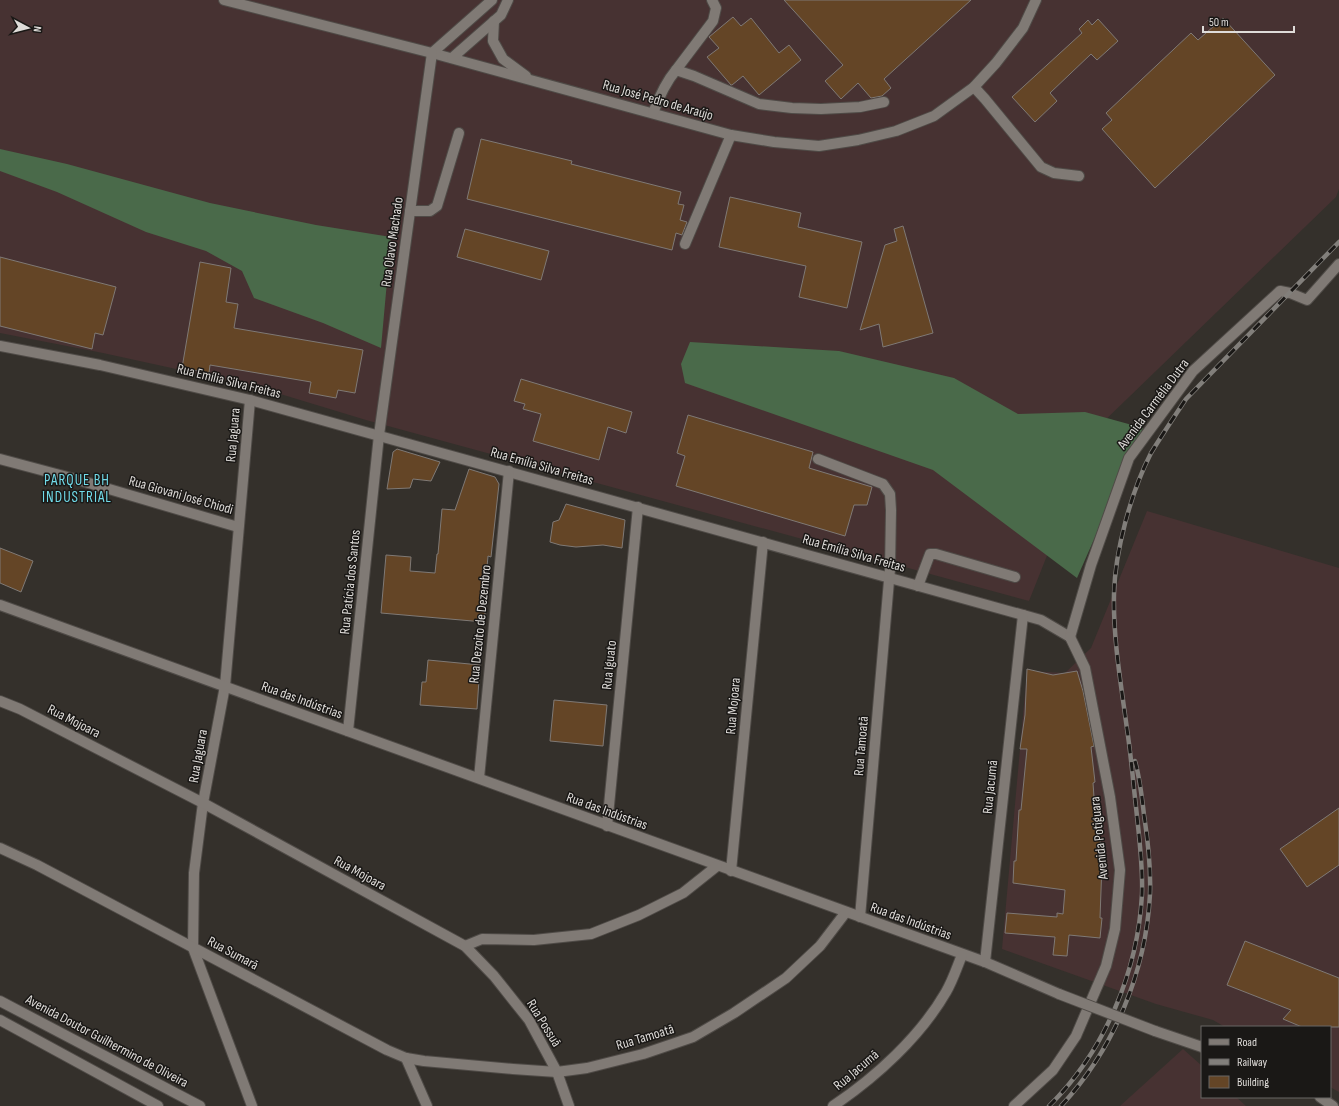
<svg xmlns="http://www.w3.org/2000/svg" width="1339" height="1106" viewBox="0 0 1339 1106" font-family="'Sofia Sans Condensed',sans-serif">
<style>
.industrial{fill:#473232}
.forest{fill:#4a6a4a}
.building{fill:#644526;stroke:#7f7975}
.lines{fill:none;stroke-linecap:round;stroke-linejoin:round}
.minor-casing{stroke:#4f4b47;stroke-width:12}
.minor{stroke:#807a75;stroke-width:10}
.rail-casing{stroke:#827f7b;stroke-width:4.5}
.rail{stroke:#1a1816;stroke-width:3;stroke-dasharray:9;stroke-linecap:butt}
.minor-bridge-casing{stroke:#4f4b47;stroke-width:12;stroke-linecap:butt}
.minor-bridge{stroke:#807a75;stroke-width:10}
.labels{text-anchor:middle;dominant-baseline:central;stroke-width:3;stroke-linejoin:round;paint-order:stroke}
.street-label{font-size:14px;fill:#dfdcd9;stroke:#1a1816}
.neighbourhood-label{font-size:15px;letter-spacing:1px;fill:#71dbe9;stroke:#1a1816}
</style>
<rect width="100%" height="100%" fill="#34302b"/>
<g class="industrial">
<polygon points="0,0 1339,0 1339,189 1336,197 1098,427 1029,601 366,420 254,386 103,353 0,333"/>
<polygon points="1147,511 1339,568 1339,1092 1330,1087 1330,1027 1225,1027 1213,1020 1156,1004 1002,949 1027,671 1065,673 1091,648"/>
<polygon points="1183,1049 1202,1066 1202,1097 1236,1097 1246,1106 1120,1106"/>
</g>
<g class="forest">
<polygon points="0,149 67,164 210,203 316,225 391,237 381,348 323,323 254,298 242,271 206,251 146,232 57,192 0,171"/>
<polygon points="690,342 839,351 954,378 1018,414 1085,412 1143,428 1077,578 933,470 685,383 681,364"/>
</g>
<g class="building">
<polygon points="784,0 971,0 884,79 891,88 882,96 871,98 858,83 841,99 825,81 843,65"/>
<polygon points="733,17 741,26 751,18 779,53 789,45 801,60 759,95 743,76 732,85 731,85 707,57 719,48 709,37"/>
<polygon points="1223,18 1275,75 1155,188 1102,129 1112,120 1106,113 1191,33 1198,40"/>
<polygon points="1098,19 1118,41 1097,60 1091,54 1050,93 1057,101 1035,122 1012,97 1082,33 1079,29 1088,20 1092,25"/>
<polygon points="481,139 572,161 571,164 681,192 678,204 684,205 680,220 687,222 682,235 676,233 672,250 467,199"/>
<polygon points="730,197 801,213 798,227 862,242 847,308 799,297 806,266 719,247"/>
<polygon points="903,226 933,333 883,347 879,324 860,330 885,245 897,241 894,229"/>
<polygon points="465,229 549,251 541,280 457,257"/>
<polygon points="0,257 116,287 103,335 95,333 92,349 0,326"/>
<polygon points="200,262 231,268 226,302 238,304 234,328 363,350 355,393 338,390 336,398 309,393 311,382 210,365 209,373 182,368"/>
<polygon points="521,379 632,412 626,433 608,427 599,460 533,441 541,414 523,409 525,404 514,401"/>
<polygon points="688,415 813,452 809,468 872,487 867,505 854,505 845,536 676,486 685,456 677,453"/>
<polygon points="397,449 440,462 431,481 413,479 410,488 387,489 393,452"/>
<polygon points="469,469 495,477 499,484 491,557 488,556 486,578 489,578 484,622 381,613 386,555 411,557 410,571 435,573 437,554 438,554 442,509 455,510"/>
<polygon points="566,504 625,520 622,548 603,545 576,547 560,545 550,542 553,522 559,520"/>
<polygon points="0,548 33,561 21,592 0,583"/>
<polygon points="428,660 480,665 477,709 420,705 422,682 426,682"/>
<polygon points="1027,669 1053,675 1077,671 1083,691 1094,746 1091,747 1095,782 1093,783 1095,811 1097,811 1097,838 1100,837 1101,863 1102,863 1100,918 1102,918 1100,938 1069,935 1067,956 1053,955 1055,937 1005,933 1007,913 1057,917 1057,913 1063,914 1065,890 1013,883 1014,861 1016,861 1019,810 1021,810 1027,749 1020,749 1025,715"/>
<polygon points="554,700 607,705 603,746 550,741"/>
<polygon points="1339,808 1339,865 1307,887 1280,849"/>
<polygon points="1245,941 1339,978 1339,1027 1302,1027 1283,1019 1291,1010 1227,985"/>
</g>
<g class="lines">
<g class="minor-casing">
<g id="minor">
<polyline points="224,0 432,53 731,135 774,142 819,146 858,140 896,131 934,116 974,87 996,63 1023,28 1036,0"/>
<polyline points="494,21 493,41 503,59 526,76"/>
<polyline points="432,53 492,0"/>
<polyline points="452,58 501,15 508,0"/>
<polyline points="676,70 713,21 716,8 712,0"/>
<polyline points="974,87 985,99 1041,167 1054,173 1079,176"/>
<path d="M653 113C659 97 665 83 676 70L694 76 759 104 792 108 821 109 860 107 884 102"/>
<polyline points="410,211 430,211 437,206 459,133"/>
<polyline points="685,244 731,135"/>
<polyline points="0,346 100,365 250,400 1041,620 1070,637"/>
<polyline points="250,400 225,686 203,803 194,873 193,948 252,1106"/>
<polyline points="0,459 75,479 238,527"/>
<polyline points="818,459 883,484 890,494 891,510 890,569 860,917"/>
<polyline points="918,586 930,554 936,554 1015,577"/>
<polyline points="0,605 985,962 1059,994"/>
<polyline points="1070,637 1091,565 1129,458 1193,371 1280,291 1290,293 1307,300 1339,264"/>
<polyline points="0,701 20,709 203,803 465,946 494,976 529,1020 557,1072 569,1106"/>
<polyline points="348,731 379,435 432,53"/>
<polyline points="479,778 509,471"/>
<polyline points="607,826 638,507"/>
<polyline points="0,848 37,865 387,1050 406,1058 424,1061 513,1069 557,1072 587,1068 643,1054 693,1037 734,1013 786,978 820,946 846,912"/>
<polyline points="731,871 763,542"/>
<polyline points="465,946 482,939 534,940 591,934 639,915 683,893 717,866"/>
<polyline points="985,962 1023,615"/>
<polyline points="0,1001 200,1106"/>
<polyline points="0,1020 158,1106"/>
<polyline points="1155,1031 1202,1047"/>
<polyline points="406,1058 427,1106"/>
<polyline points="1320,1097 1333,1106"/>
<path d="M833 1106C876 1077 920 1037 946 992 953 980 957 967 962 955"/>
<polyline points="1014,1106 1053,1070 1076,1036 1106,966 1115,929 1120,870 1110,797 1085,668 1070,637"/>
</g>
</g>
<use href="#minor" class="minor"/>
<g class="rail-casing">
<g id="rail">
<path d="M1049 1106C1105 1051 1138 971 1142 894 1143 865 1139 836 1136 807 1133 781 1131 755 1127 729 1121 684 1113 639 1114 594 1115 551 1131 492 1151 453 1162 435 1174 417 1186 399L1339 242"/>
<path d="M1061 1106C1114 1049 1146 972 1150 894 1151 867 1148 841 1144 815 1142 797 1140 779 1135 761"/>
</g>
</g>
<use href="#rail" class="rail"/>
<g class="minor-bridge-casing">
<polyline id="minor-bridge" points="1059,994 1155,1031"/>
</g>
<use href="#minor-bridge" class="minor-bridge"/>
</g>
<g class="labels">
<g class="street-label">
<text transform="translate(658 100) rotate(16)">Rua José Pedro de Araújo</text>
<text transform="translate(392 242) rotate(-82)">Rua Olavo Machado</text>
<text transform="translate(229 381) rotate(14)">Rua Emília Silva Freitas</text>
<text transform="translate(1153 404) rotate(-53)">Avenida Carmélia Dutra</text>
<text transform="translate(233 435) rotate(-85)">Rua Jaguara</text>
<text transform="translate(542 466) rotate(16)">Rua Emília Silva Freitas</text>
<text transform="translate(181 495) rotate(16)">Rua Giovani José Chiodi</text>
<text transform="translate(854 553) rotate(16)">Rua Emília Silva Freitas</text>
<text transform="translate(350 582) rotate(-84)">Rua Patícia dos Santos</text>
<text transform="translate(480 624) rotate(-84)">Rua Dezoito de Dezembro</text>
<text transform="translate(609 665) rotate(-84)">Rua Iguato</text>
<text transform="translate(302 700) rotate(20)">Rua das Indústrias</text>
<text transform="translate(733 706) rotate(-85)">Rua Mojoara</text>
<text transform="translate(74 721) rotate(27)">Rua Mojoara</text>
<text transform="translate(861 746) rotate(-85)">Rua Tamoatã</text>
<text transform="translate(198 756) rotate(-80)">Rua Jaguara</text>
<text transform="translate(990 787) rotate(-84)">Rua Jacumã</text>
<text transform="translate(607 811) rotate(20)">Rua das Indústrias</text>
<text transform="translate(1099 838) rotate(-96)">Avenida Potiguara</text>
<text transform="translate(360 873) rotate(29)">Rua Mojoara</text>
<text transform="translate(911 921) rotate(20)">Rua das Indústrias</text>
<text transform="translate(233 953) rotate(28)">Rua Sumarã</text>
<text transform="translate(544 1023) rotate(58)">Rua Possuã</text>
<text transform="translate(645 1037) rotate(-17)">Rua Tamoatã</text>
<text transform="translate(107 1041) rotate(28)">Avenida Doutor Guilhermino de Oliveira</text>
<text transform="translate(856 1070) rotate(-40)">Rua Jacumã</text>
</g>
<g class="neighbourhood-label">
<text x="77" y="480">PARQUE BH<tspan x="77" dy="17">INDUSTRIAL</tspan></text>
</g>
</g>
<rect x="1201" y="1026" width="130" height="72" fill="#1a1816" stroke="#696664"/>
<rect x="1209" y="1039" width="20" height="6" fill="#807a75" stroke="#696664"/>
<text x="1237" y="1046" font-size="12" fill="#dfdcd9">Road</text>
<rect x="1209" y="1059" width="20" height="6" fill="#827f7b" stroke="#696664"/>
<text x="1237" y="1066" font-size="12" fill="#dfdcd9">Railway</text>
<rect x="1209" y="1076" width="20" height="12" fill="#644526" stroke="#696664"/>
<text x="1237" y="1086" font-size="12" fill="#dfdcd9">Building</text>
<g transform="translate(28 28) rotate(97)" stroke="#1a1816" stroke-width="3" paint-order="stroke">
<path d="M0-3L7 15L0 10L-7 15Z" fill="#dfdcd9"/>
<text y="-6" font-size="11" font-weight="bold" text-anchor="middle" fill="#dfdcd9">N</text>
</g>
<path d="M1203 26v6h91v-6" fill="none" stroke="#dfdcd9" stroke-width="2"/>
<text x="1209" y="26" font-size="12" fill="#dfdcd9" stroke="#1a1816" stroke-width="3" paint-order="stroke">50 m</text>
</svg>
